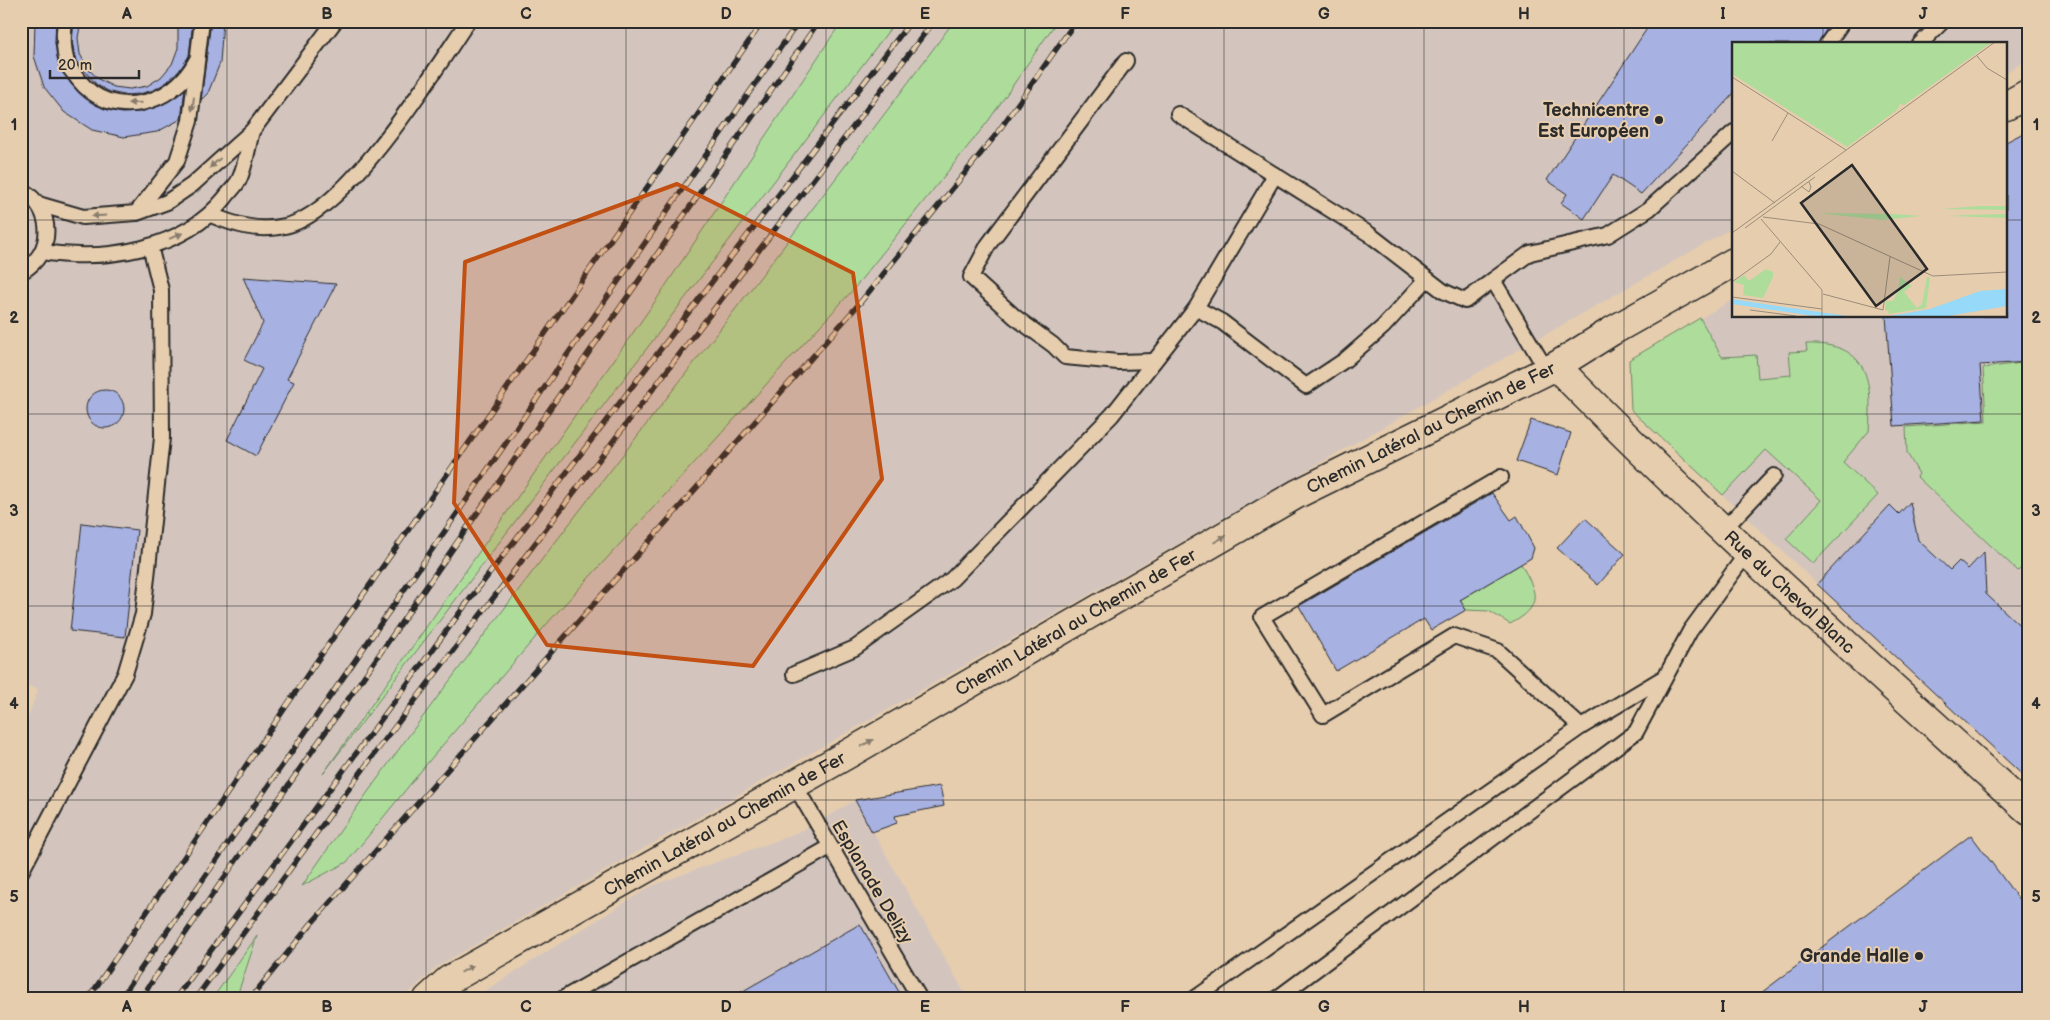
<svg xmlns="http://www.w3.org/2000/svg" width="2050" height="1020" viewBox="0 0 2050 1020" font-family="'Balsamiq Sans',sans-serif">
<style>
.built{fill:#d3c5be}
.green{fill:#aedc9b;stroke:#6c8463}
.building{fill:#a7b1e2;stroke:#2b2b2b}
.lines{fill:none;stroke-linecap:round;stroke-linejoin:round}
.service-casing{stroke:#2b2b2b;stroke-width:18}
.minor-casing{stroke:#2b2b2b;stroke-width:31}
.service{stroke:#e6cdae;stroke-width:14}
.minor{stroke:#e6cdae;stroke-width:28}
.rail-casing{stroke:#2b2b2b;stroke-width:5.5}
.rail{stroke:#e6cdae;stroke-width:4;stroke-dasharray:11;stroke-linecap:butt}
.oneway{fill:#887c6c}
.marked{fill:#c25012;fill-opacity:0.2;stroke:#c25012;stroke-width:4;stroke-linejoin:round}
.grid{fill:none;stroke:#2b2b2b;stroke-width:1;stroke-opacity:0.55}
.poi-dot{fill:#2b2b2b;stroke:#e6cdae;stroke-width:2}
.labels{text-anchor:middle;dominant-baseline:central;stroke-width:4;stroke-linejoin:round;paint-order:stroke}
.poi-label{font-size:18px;font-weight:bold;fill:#2b2b2b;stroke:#e6cdae;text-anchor:end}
.street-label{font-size:18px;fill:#2b2b2b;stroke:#e6cdae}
.inset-road{fill:none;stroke:#9b8c7a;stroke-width:1}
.view{fill:#2b2b2b;fill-opacity:0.15;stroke:#2b2b2b;stroke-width:2.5}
.inset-edge{fill:none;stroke:#2b2b2b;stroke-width:2.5}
.neatline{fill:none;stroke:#2b2b2b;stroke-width:2}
.grid-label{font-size:16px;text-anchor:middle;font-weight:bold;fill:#2b2b2b}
</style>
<rect width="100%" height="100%" fill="#e6cdae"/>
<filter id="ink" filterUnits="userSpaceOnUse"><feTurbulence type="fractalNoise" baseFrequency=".02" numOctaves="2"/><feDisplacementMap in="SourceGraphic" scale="10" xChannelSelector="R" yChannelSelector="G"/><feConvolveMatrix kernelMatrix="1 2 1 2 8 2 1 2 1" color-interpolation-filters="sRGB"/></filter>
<g filter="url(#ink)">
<g class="built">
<polygon points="21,21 2029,21 2029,60 2006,72 2006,44 1734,44 1734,227 438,966 402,999 21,999 21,736 38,689 21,684"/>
<polygon points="2029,130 2029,781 1631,410 1629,360 1734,299 1734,316 2006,316 2006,142"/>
<polygon points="855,800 968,999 472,999 651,886 786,837 816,824"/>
</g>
<g class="green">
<polygon points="842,21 896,21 323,774 656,300"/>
<path d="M954 21H1057L989 120 852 291 553 617 434 755 347 862 302 886C392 754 489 628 587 501 710 342 834 183 954 21Z"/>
<path d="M1700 318 1722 357 1756 355 1758 378 1791 375 1789 352 1807 351 1806 344C1868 342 1873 379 1869 431L1843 462 1878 495 1813 564 1786 539 1821 500 1766 450 1723 495 1631 410 1629 360Z"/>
<polygon points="2029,362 2029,560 2018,571 1917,477 1919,474 1907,453 1906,427 1986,421 1983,368"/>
<path d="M1521 564C1536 591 1545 606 1510 624L1489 611 1466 610 1460 600Z"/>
<polygon points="257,936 236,999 212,999"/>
</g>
<g class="building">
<polygon points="35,21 56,21 55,43 59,66 72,85 88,100 105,109 122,113 141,112 162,105 185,89 181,119 157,132 124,137 92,130 64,112 44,87 34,56"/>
<polygon points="74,21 81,21 78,38 80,54 88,69 100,80 114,87 130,89 147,86 161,77 172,64 178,48 178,21 193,21 189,56 179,71 167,82 154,90 139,94 124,95 110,92 97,85 76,61 72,42"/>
<polygon points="211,21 223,21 220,63 208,93 201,100"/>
<polygon points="1652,21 1832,21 1818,44 1734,44 1734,93 1641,194 1613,175 1584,219 1561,203 1567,194 1547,180"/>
<polygon points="2029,130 2029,362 1980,365 1984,420 1894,426 1886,316 2006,316 2006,142"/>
<polygon points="243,277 336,284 287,379 294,382 256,456 227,440 262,369 244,360 263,323"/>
<circle cx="105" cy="409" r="19"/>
<polygon points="1531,420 1571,433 1558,475 1516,461"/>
<polygon points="1492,493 1511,520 1517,516 1534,548 1531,558 1460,600 1466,610 1431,630 1424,619 1336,671 1299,606"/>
<polygon points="1910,502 1918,540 1950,570 1959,561 1968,569 1984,552 1986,594 2029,634 2029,781 1817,584 1890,505 1899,514"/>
<polygon points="1585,518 1625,554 1598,585 1557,548"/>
<polygon points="82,523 137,530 125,637 70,631"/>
<polygon points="940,786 944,806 895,816 897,823 872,832 855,800"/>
<polygon points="1971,835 2029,913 2029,999 1753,999"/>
<polygon points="860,924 903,999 729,999"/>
</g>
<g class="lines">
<g class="service-casing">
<g id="service">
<path d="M65 21C63 35 63 49 67 63 69 69 75 74 78 79 111 122 173 106 196 61"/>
<polyline points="1827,44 1843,21"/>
<polyline points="1920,44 1943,21"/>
<polyline points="1126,61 988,245 971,277 1015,317 1053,345 1065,357 1118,362 1154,361"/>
<polyline points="1178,114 1369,234 1443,291 1465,301 1493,280"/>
<path d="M21 190C55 208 55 254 21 272"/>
<polyline points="38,204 83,217 136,213 177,161 190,121 202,21"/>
<polyline points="137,213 167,202 192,185 252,131 335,21"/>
<path d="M211 215C235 225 258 232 285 226 348 212 432 74 468 21"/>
<path d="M42 252C106 262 183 250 225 198 229 192 236 186 239 180 246 165 248 146 252 131"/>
<polyline points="1196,308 1275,175"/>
<polyline points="1547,371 1493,280 1530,253 1608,235 1649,209 1734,132"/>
<polyline points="1501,477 1262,617 1323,715 1454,636 1498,651 1581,727"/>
<polyline points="1723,530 1774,476"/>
<polyline points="794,674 855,648 952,579 1112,415 1196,308 1222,322 1306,386 1345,360 1383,327 1427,279"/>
<polyline points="794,784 920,999"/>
<polyline points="21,872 125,674 143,614 162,438 161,290 150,246"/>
<polyline points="562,999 830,847"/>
<polyline points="1194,999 1581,727 1663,678"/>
<polyline points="1276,999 1636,732 1690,631 1747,553"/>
</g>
</g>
<g class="minor-casing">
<g id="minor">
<polyline points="2006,106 2029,93"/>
<path id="s1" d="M1556 366C1707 521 1869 665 2029 811"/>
<path id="s2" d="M428 999 449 980 848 754 1297 494 1556 366 1612 331 1734 262"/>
</g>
</g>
<use href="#service" class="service"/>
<use href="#minor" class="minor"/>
<g class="rail-casing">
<g id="rail">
<polyline points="88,999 312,668 763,21"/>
<polyline points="120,999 799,21"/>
<polyline points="140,999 819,21"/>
<polyline points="175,999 464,607 911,21"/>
<polyline points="195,999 378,749 934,21"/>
<polyline points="250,999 311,924 859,304 995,136 1076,21"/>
</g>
</g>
<use href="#rail" class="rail"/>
</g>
<defs><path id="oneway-solid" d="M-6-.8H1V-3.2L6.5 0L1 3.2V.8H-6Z" transform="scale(1.25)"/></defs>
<g class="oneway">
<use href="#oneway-solid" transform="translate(135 103) rotate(178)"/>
<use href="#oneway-solid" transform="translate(193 104) rotate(98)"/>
<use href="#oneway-solid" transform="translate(215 163) rotate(138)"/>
<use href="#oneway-solid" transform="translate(99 216) rotate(177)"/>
<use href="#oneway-solid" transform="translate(176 236) rotate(-23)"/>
<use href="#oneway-solid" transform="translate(1220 539) rotate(-30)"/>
<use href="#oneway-solid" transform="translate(867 743) rotate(-30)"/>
<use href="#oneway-solid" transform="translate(467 969) rotate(-30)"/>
</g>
</g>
<path class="marked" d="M677 184 853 273 882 479 753 666 547 645 454 503 465 262Z"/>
<path class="grid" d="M227 21V999M426 21V999M626 21V999M826 21V999M1025 21V999M1224 21V999M1424 21V999M1624 21V999M1823 21V44M21 220H1734M2006 220H2029M1823 316V999M21 414H2029M21 606H2029M21 800H2029"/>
<g class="poi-dot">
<circle cx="1659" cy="120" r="5"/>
<circle cx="1919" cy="956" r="5"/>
</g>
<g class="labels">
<g class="poi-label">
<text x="1649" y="110">Technicentre<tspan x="1649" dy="21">Est Européen</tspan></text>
<text x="1909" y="956">Grande Halle</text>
</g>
<g class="street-label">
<text stroke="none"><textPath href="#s2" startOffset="1155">Chemin Latéral au Chemin de Fer</textPath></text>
<text stroke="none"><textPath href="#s1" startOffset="325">Rue du Cheval Blanc</textPath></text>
<text stroke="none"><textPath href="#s2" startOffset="750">Chemin Latéral au Chemin de Fer</textPath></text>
<text stroke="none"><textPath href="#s2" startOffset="345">Chemin Latéral au Chemin de Fer</textPath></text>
<text transform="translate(872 882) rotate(59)">Esplanade Delizy</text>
</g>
</g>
<g transform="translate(1732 42)">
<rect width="275" height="275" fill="#e6cdae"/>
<path d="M0 0H260L172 63 168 62 165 68 115 105 0 32ZM248 164H275V168L209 167ZM86 171 163 172 189 174 150 178ZM275 172V176L217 174 234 173ZM34 227 41 230V235L31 256 11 253 12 243 2 240 12 233 17 239ZM168 235 180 244 172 250 185 266 190 262 195 235H198L194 266 156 272 157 269 153 268 154 259H161L166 249Z" fill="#aedc9b"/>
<path d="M275 247V264L210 275H152L198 267 248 249ZM0 257 52 265 123 275H89L0 262Z" fill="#96d9f8"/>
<path class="inset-road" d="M245 14 255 26 275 38M0 35 114 108M40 99 56 71M0 129 43 161M69 144 77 150 79 145 77 140M31 175 87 182 201 234 275 230M29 177 90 248V275M13 186 83 135M0 191 263 0M0 240 39 212 48 200M91 252 151 268 158 215M0 255 90 267M18 268 64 274"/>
<path class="view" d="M120 123 195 227 144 264 69 161Z"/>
<rect width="275" height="275" class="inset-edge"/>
</g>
<rect width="2050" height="1020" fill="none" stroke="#e6cdae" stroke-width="55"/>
<path d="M50 70v8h89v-8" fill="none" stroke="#2b2b2b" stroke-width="2.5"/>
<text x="58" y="70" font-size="15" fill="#2b2b2b" stroke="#e6cdae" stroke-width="4" paint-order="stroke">20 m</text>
<rect x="28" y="28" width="1994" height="964" class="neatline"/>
<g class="grid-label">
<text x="127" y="19">A</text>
<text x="327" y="19">B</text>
<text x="526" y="19">C</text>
<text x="726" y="19">D</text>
<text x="925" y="19">E</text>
<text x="1125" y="19">F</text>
<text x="1324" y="19">G</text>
<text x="1524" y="19">H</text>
<text x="1723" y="19">I</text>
<text x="1923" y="19">J</text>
<text x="14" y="130">1</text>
<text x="2036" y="130">1</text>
<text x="14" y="323">2</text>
<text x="2036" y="323">2</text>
<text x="14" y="516">3</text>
<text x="2036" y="516">3</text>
<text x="14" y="709">4</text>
<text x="2036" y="709">4</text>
<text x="14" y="902">5</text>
<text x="2036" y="902">5</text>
<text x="127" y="1012">A</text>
<text x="327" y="1012">B</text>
<text x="526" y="1012">C</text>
<text x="726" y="1012">D</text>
<text x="925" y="1012">E</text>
<text x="1125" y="1012">F</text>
<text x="1324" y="1012">G</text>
<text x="1524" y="1012">H</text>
<text x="1723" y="1012">I</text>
<text x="1923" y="1012">J</text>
</g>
</svg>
